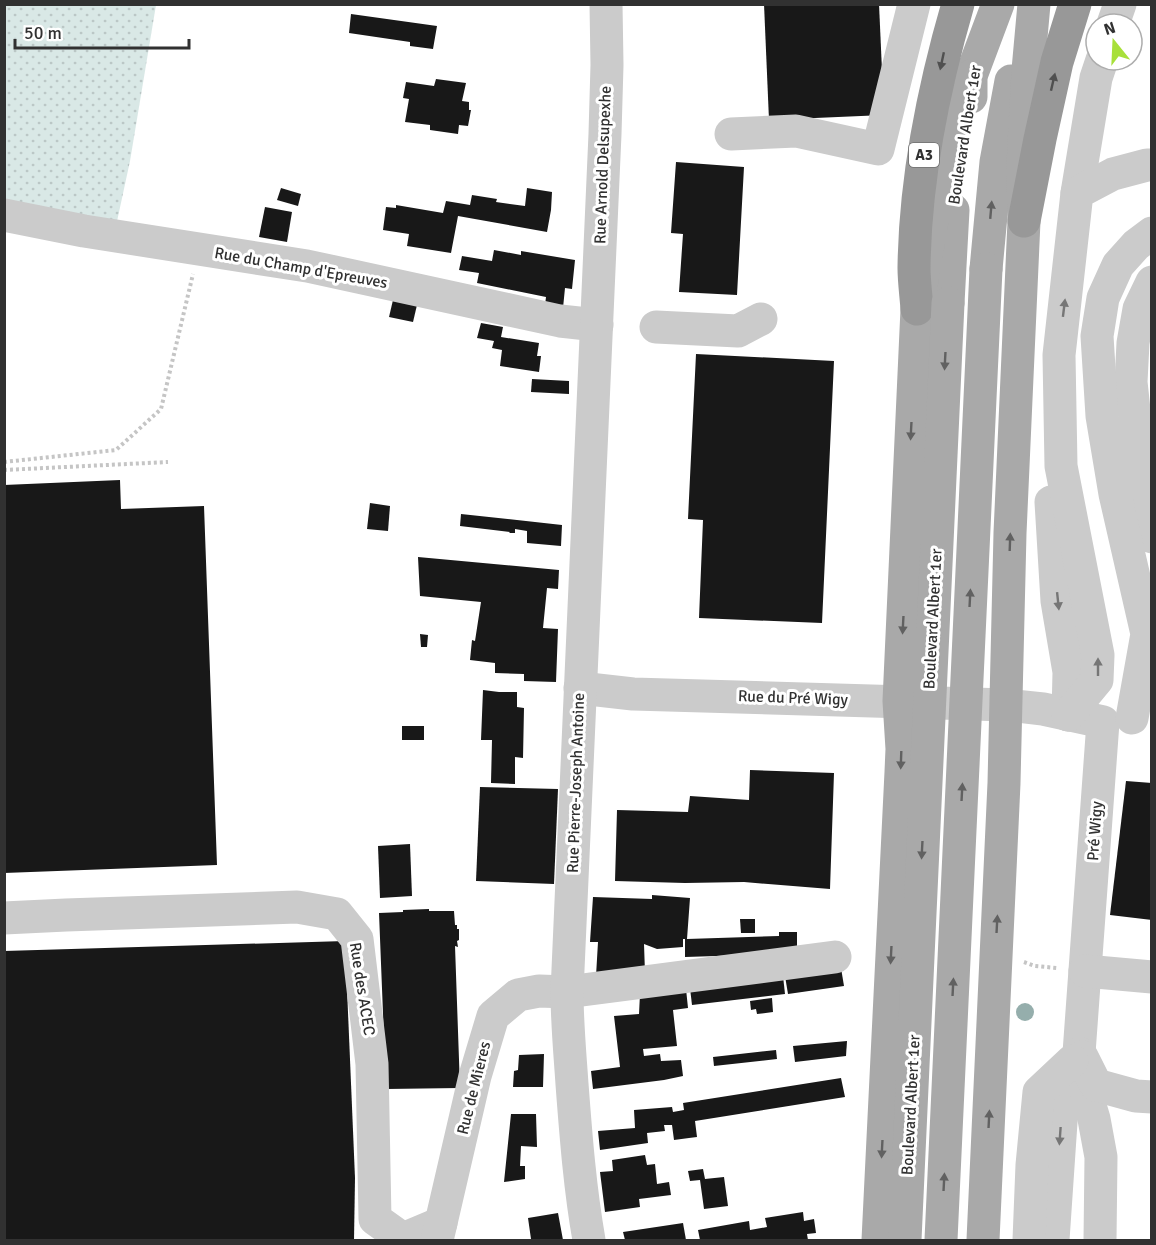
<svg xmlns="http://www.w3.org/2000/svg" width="1156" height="1245" viewBox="0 0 1156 1245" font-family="Signika,sans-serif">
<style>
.grass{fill:url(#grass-dots)}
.building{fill:#181818}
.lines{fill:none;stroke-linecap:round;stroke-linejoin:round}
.path{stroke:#c5c5c5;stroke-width:4;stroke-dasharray:3 3;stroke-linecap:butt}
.minor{stroke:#cbcbcb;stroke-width:33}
.major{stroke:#a9a9a9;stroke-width:33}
.highway{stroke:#989898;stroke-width:33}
.major-bridge{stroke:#a9a9a9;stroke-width:33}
.tree{fill:#95aeac}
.oneway{fill:#505050}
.oneway2{fill:#616161}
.oneway3{fill:#767676}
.labels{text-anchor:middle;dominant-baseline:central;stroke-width:6;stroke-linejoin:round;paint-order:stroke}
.shield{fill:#fff;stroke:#6f6f6f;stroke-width:1.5}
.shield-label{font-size:15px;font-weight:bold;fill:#313131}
.street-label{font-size:16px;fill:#313131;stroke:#fff}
</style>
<defs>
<pattern id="grass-dots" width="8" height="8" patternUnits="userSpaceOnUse" patternTransform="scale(1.5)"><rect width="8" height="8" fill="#d9e8e6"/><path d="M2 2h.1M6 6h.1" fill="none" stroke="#bbc7c6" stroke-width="1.8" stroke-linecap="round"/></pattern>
</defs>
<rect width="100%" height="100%" fill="#fff"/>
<polygon class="grass" points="5,5 156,5 130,161 116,226 5,202"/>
<g class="building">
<polygon points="764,4 879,4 884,115 769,120"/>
<polygon points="351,14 437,26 433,49 410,46 410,42 349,33"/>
<polygon points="436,79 466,83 462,101 469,102 469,110 471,110 468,126 459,125 458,134 430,130 430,125 405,122 409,99 403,98 406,82 434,86"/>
<polygon points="676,162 744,167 737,295 679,292 683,234 671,233"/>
<polygon points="281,188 301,194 298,206 277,200"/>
<polygon points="527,188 552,192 551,210 547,232 458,216 451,253 407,246 409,234 383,230 386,207 396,208 396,205 443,213 446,201 470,205 472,195 497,199 496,202 525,206"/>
<polygon points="265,207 292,212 287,242 259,237"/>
<polygon points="494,250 521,255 521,251 575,260 572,289 565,288 563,308 545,305 546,297 477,283 479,273 459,270 462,256 492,261"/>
<polygon points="393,300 417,305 413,322 389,317"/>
<polygon points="481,323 503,327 501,337 539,343 537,356 541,356 539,372 500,366 502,350 492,348 494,341 477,338"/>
<polygon points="696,354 834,361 822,623 699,618 703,520 688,519"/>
<polygon points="532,379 569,381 569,394 531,392"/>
<polygon points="120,480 121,509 204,506 217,865 4,873 4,485"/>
<polygon points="370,503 390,506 388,531 367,529"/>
<polygon points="461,514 562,525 561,546 527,543 527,531 515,529 515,533 509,533 510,532 460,526"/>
<polygon points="418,557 559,570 558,589 547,588 543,628 558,629 556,682 524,681 524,674 495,673 495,663 470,660 472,640 475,641 481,602 420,596"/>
<polygon points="420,634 428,635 427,647 421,647"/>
<polygon points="483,690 499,692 517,692 517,707 524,708 523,758 515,757 515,784 491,783 492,740 481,740"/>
<rect x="402" y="726" width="22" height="14"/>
<polygon points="750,770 834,773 830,889 744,882 685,883 615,881 617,810 688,812 690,796 749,800"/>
<polygon points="1126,781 1152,783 1152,920 1110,915"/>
<polygon points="480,787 558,789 554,884 476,881"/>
<polygon points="410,844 412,896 380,898 378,846"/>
<polygon points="652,895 690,898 687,939 779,936 779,932 797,932 797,949 779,954 685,957 685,939 683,939 683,947 657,949 644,944 645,973 596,976 598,942 590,942 593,897 652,899"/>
<polygon points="429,909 429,911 454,911 455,925 457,925 457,929 459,929 459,940 457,941 458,947 455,946 460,1088 386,1089 379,913 403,912 403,910"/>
<polygon points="740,919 755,919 755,933 741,933"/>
<polygon points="345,941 355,1178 354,1240 4,1240 4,951"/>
<polygon points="841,968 844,986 788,994 785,976"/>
<polygon points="783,976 785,994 692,1005 690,988"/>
<polygon points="686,989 688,1008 673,1010 677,1046 643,1049 644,1056 660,1054 661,1061 681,1060 683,1076 664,1080 593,1089 591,1071 620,1067 614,1016 639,1014 640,994"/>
<polygon points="772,998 773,1012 757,1014 756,1009 751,1010 750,1001"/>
<polygon points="847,1041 846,1056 795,1062 793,1046"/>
<polygon points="776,1050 777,1059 714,1066 713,1057"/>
<polygon points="544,1054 543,1087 513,1087 514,1071 518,1070 519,1055"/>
<polygon points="841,1078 845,1097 695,1121 697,1137 689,1138 674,1140 672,1125 664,1125 665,1131 647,1133 648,1143 600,1150 598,1131 635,1128 634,1110 672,1107 673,1112 684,1110 683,1103"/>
<polygon points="511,1114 536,1114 537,1147 521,1146 520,1166 525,1166 525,1179 504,1182"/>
<polygon points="645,1155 647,1165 655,1164 657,1184 669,1182 671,1195 639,1199 640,1207 605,1212 600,1172 613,1171 612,1160"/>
<polygon points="703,1169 705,1179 724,1177 728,1206 704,1209 700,1180 690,1181 688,1171"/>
<polygon points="803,1212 804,1221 814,1219 816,1233 807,1234 808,1240 700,1240 698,1230 749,1221 750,1230 767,1227 765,1218"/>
<polygon points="558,1213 563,1240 527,1240 531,1239 528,1218"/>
<polygon points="683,1223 686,1240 625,1240 623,1232"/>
</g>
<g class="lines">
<g class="path">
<polyline points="4,462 116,450 161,409 193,274"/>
<polyline points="4,470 168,462"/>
<polyline points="1024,962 1035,966 1057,968"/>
</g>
<g class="minor">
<polyline points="1113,24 1120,4"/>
<polyline points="731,134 796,131 878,149 914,4"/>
<polyline points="1077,193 1096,78 1102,60"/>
<polyline points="4,215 84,231 307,266 560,321 597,325"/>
<polyline points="1152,282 1139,309 1133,343 1131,382 1141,475 1152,537"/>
<polyline points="656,327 738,331 761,319"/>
<polyline points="1051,502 1057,601 1069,672 1068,715"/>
<polyline points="580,688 633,694 1007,705 1043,709 1103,722 1079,1053 1063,1093 1053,1240"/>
<polyline points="1068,715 1097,680 1098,655 1061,466 1059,355 1077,193 1113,174 1147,165 1152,165"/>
<polyline points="1132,718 1147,634 1115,494 1102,416 1097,336 1103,298 1118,265 1136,245 1152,233"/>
<polyline points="4,918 66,915 297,907 337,914 357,939 372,1064 375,1219 403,1239 441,1223"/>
<polyline points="1085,971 1152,977"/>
<polyline points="1079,1053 1088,1099 1094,1119 1101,1157 1100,1240"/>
<polyline points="1082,1057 1096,1085 1136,1096 1152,1097"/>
<polyline points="437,1240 475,1076 493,1016 518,995 539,991 567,992 835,957"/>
<path d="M589 1240C580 1189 576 1137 572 1084 570 1054 567 1023 567 992L605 134 607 65 606 4"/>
<polyline points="1029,1240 1032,1165 1039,1092 1072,1061"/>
</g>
<g class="major">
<polyline points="971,97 971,76 998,4"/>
<polyline points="986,269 996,162 1011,81"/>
<polyline points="948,303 953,210"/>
<polyline points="878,1240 901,772 902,749 899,701 917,309 939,181 950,128 959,96 971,76"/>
<polyline points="983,1240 1004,783 1010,533 1024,221 1023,164 1028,70 1034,4"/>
</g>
<g class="highway">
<polyline points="1024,221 1040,139 1057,62 1075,4"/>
<path d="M917 309C916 295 914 281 914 268 915 179 933 90 958 4"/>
</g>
<g class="major-bridge">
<polyline points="905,1240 948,303"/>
<polyline points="941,1240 986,269"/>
</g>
</g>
<circle class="tree" cx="1025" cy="1012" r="9"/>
<defs><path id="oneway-solid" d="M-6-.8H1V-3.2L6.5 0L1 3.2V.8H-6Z" transform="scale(1.5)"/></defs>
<g class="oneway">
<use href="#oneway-solid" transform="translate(942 61) rotate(102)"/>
<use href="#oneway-solid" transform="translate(1053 82) rotate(-77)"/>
</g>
<g class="oneway2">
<use href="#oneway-solid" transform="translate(991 210) rotate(-85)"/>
<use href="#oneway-solid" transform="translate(945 361) rotate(93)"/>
<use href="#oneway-solid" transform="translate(911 431) rotate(93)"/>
<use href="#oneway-solid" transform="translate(1010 542) rotate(-88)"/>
<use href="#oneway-solid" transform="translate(970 598) rotate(-87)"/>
<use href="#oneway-solid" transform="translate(903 625) rotate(93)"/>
<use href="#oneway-solid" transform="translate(901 760) rotate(92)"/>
<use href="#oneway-solid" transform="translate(962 792) rotate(-87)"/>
<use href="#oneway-solid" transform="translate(922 850) rotate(93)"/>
<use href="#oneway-solid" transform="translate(997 924) rotate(-87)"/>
<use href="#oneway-solid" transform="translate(891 955) rotate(93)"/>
<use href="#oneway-solid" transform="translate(953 987) rotate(-87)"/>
<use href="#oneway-solid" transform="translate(989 1119) rotate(-87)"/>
<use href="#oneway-solid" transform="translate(882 1149) rotate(93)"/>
<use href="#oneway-solid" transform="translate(944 1182) rotate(-87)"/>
</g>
<g class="oneway3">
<use href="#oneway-solid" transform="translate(1064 308) rotate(-83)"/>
<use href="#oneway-solid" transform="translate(1058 601) rotate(84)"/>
<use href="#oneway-solid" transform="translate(1098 667) rotate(-90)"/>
<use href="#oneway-solid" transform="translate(1060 1136) rotate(94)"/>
</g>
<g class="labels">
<rect class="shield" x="909" y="143" width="30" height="24" rx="4.5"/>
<g class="shield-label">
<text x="924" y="155">A3</text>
</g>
<g class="street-label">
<text transform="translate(965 135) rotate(-81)">Boulevard Albert 1er</text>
<text transform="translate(603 165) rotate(-88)">Rue Arnold Delsupexhe</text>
<text transform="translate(301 268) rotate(10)">Rue du Champ d'Epreuves</text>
<text transform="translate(933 619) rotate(-87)">Boulevard Albert 1er</text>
<text transform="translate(793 698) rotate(2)">Rue du Pré Wigy</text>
<text transform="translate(576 783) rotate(-88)">Rue Pierre-Joseph Antoine</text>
<text transform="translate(1095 831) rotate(-86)">Pré Wigy</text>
<text transform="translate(362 989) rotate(81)">Rue des ACEC</text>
<text transform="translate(474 1088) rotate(-76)">Rue de Mieres</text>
<text transform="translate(911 1105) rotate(-87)">Boulevard Albert 1er</text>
</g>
</g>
<rect width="1156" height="1245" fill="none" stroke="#313131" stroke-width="12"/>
<g transform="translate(1114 42) rotate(342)"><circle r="28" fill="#ffffff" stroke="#adadad" stroke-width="1.5"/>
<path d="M0-4.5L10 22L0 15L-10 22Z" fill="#a8e03a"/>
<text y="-9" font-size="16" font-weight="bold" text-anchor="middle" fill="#313131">N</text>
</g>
<path d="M15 39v9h174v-9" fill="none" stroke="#313131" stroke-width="3"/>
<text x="24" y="39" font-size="18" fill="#313131" stroke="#ffffff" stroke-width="4.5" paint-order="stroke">50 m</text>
</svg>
